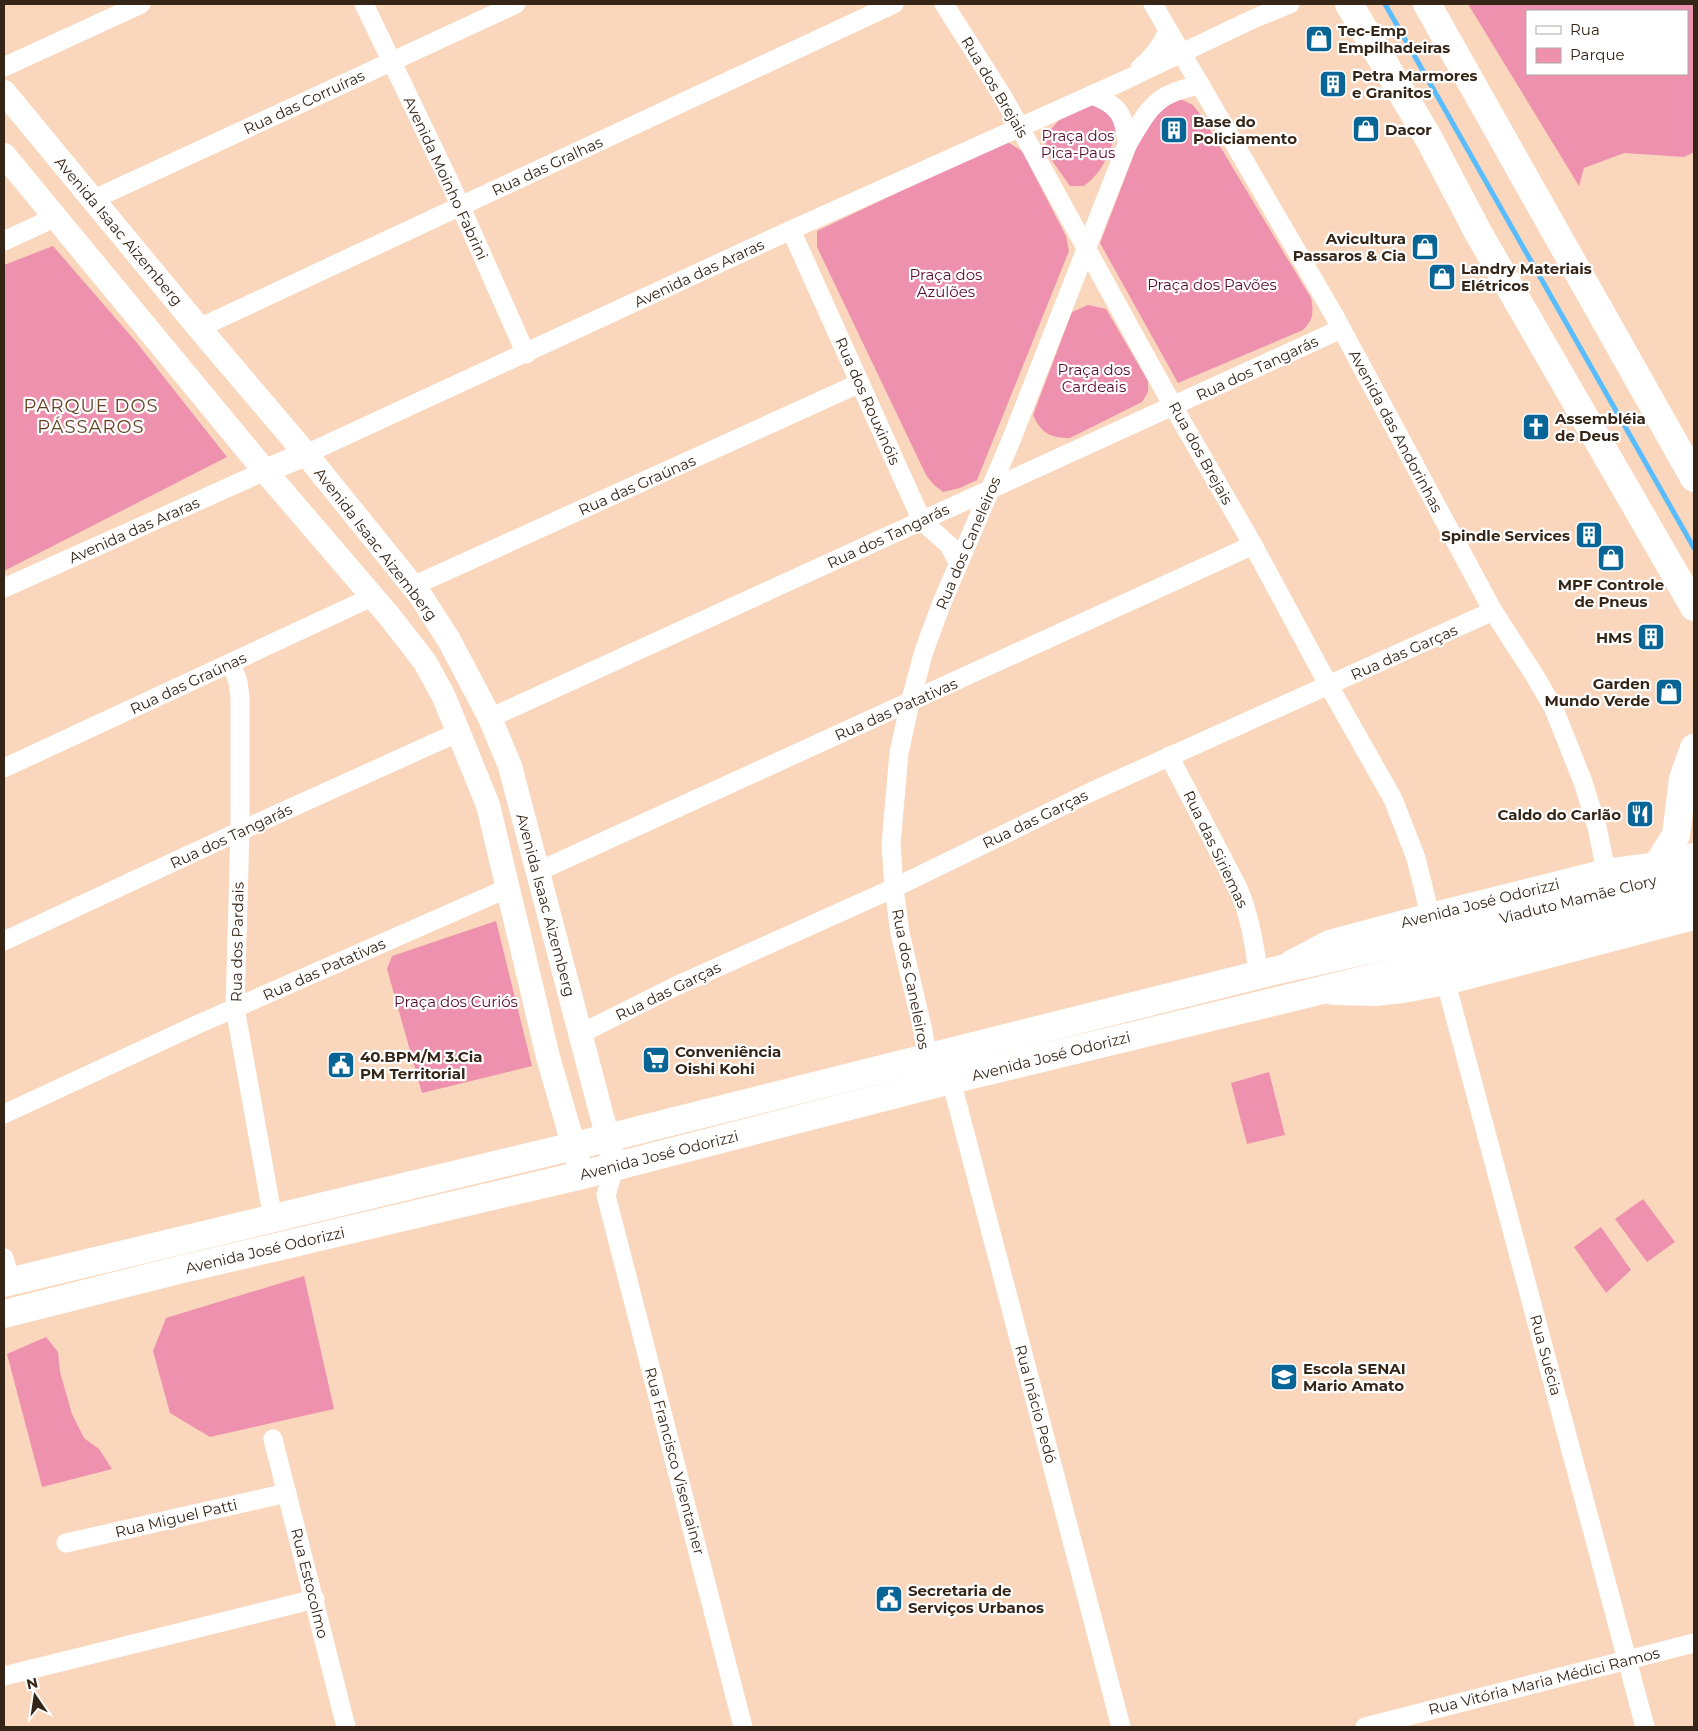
<svg xmlns="http://www.w3.org/2000/svg" width="1698" height="1731" viewBox="0 0 1698 1731" font-family="Montserrat,sans-serif">
<style>
.green{fill:#ee91ae;fill-rule:evenodd}
.lines{fill:none;stroke-linecap:round;stroke-linejoin:round}
.stream{stroke:#59bcfc;stroke-width:5}
.minor{stroke:#fff;stroke-width:19}
.tertiary{stroke:#fff;stroke-width:24}
.secondary{stroke:#fff;stroke-width:28}
.primary{stroke:#fff;stroke-width:28}
.labels{text-anchor:middle;dominant-baseline:central;stroke-width:4.5;stroke-linejoin:round;paint-order:stroke}
.poi-label{font-size:15px;font-weight:bold;fill:#352517;stroke:#fff;text-anchor:start}
.street-label{font-size:15px;fill:#352517;stroke:#fff}
.park-label{font-size:15px;fill:#5c0b2f;stroke:#fff}
.quarter-label{font-size:18px;letter-spacing:1px;fill:#654123;stroke:#fff}
</style>
<rect width="100%" height="100%" fill="#fad7bc"/>
<g class="green">
<path d="M1468 4H1694V152L1684 157 1624 153 1584 168 1579 186ZM1527 11H1687V74H1527Z"/>
<path d="M1180 99 1193 105 1203 118 1311 298C1314 312 1313 320 1303 330L1178 383 1100 243 1148 118 1158 107Z"/>
<path d="M1101 103 1120 123C1108 150 1108 168 1084 186H1070L1048 155 1044 138C1061 116 1072 104 1101 103Z"/>
<polygon points="1006,141 1022,151 1066,236 1069,251 977,480 960,488 943,492 933,484 926,475 817,247 817,231"/>
<polygon points="53,246 137,343 227,457 4,571 4,265"/>
<path d="M1088 305 1106 309 1148 381V392L1142 402 1070 438C1050 438 1041 433 1033 415L1072 312Z"/>
<polygon points="496,921 532,1066 422,1093 387,969 392,956"/>
<polygon points="1269,1072 1285,1135 1247,1144 1231,1083"/>
<polygon points="1643,1199 1675,1242 1647,1262 1615,1219"/>
<polygon points="1601,1227 1631,1270 1606,1293 1574,1247"/>
<polygon points="304,1276 334,1409 210,1437 170,1413 153,1351 166,1318"/>
<polygon points="46,1337 58,1352 60,1372 72,1414 84,1438 99,1449 112,1469 42,1487 7,1354"/>
</g>
<g class="lines">
<polyline class="stream" points="1385,4 1694,548"/>
<g class="minor">
<polyline points="364,4 451,185 526,354"/>
<polyline points="944,4 1003,97 1173,406 1253,545 1329,686 1393,799 1416,858 1430,915"/>
<polyline points="1153,4 1334,315 1493,611 1535,676 1554,709 1583,782 1597,827 1606,871"/>
<polyline points="4,67 141,4"/>
<path d="M1140 68C1153 57 1162 46 1168 30"/>
<path d="M1092 95C1120 105 1125 117 1127 145"/>
<polyline points="92,200 516,4"/>
<polyline points="791,230 922,521 949,545 958,562"/>
<polyline points="4,241 56,217"/>
<polyline points="199,328 894,4"/>
<polyline points="306,454 791,230 1123,81 1253,19 1290,4"/>
<polyline points="413,586 860,383"/>
<polyline points="4,588 265,471"/>
<polyline points="231,663 238,682 240,698 240,831 235,1008 273,1219"/>
<polyline points="490,718 1341,329"/>
<path d="M1169 756 1238 888C1250 916 1255 944 1258 975"/>
<polyline points="4,768 372,597"/>
<polyline points="539,871 1253,545"/>
<polyline points="4,941 240,831 459,732"/>
<polyline points="1446,983 1645,1727"/>
<polyline points="580,1034 676,986 894,888 1093,791 1493,611"/>
<path d="M927 1057 923 1031 900 933 894 888 891 844 899 753 910 703 924 651 941 605 1012 438 1127 145C1150 107 1155 93 1201 85"/>
<polyline points="951,1080 1121,1727"/>
<polyline points="4,1114 194,1026 508,888"/>
<polyline points="615,1166 606,1195 743,1727"/>
<polyline points="4,1258 11,1281"/>
<polyline points="273,1439 346,1727"/>
<polyline points="66,1543 287,1493"/>
<polyline points="4,1676 315,1599"/>
<polyline points="1365,1727 1694,1643"/>
</g>
<g class="tertiary">
<polyline points="4,92 199,328 306,454 420,595 449,640 490,718 510,766 615,1166"/>
<polyline points="4,155 265,471 390,617 425,662 444,697 488,805 548,1057 582,1175"/>
<polyline points="265,471 306,454"/>
<polyline points="1291,962 1329,942 1430,915 1606,871 1658,864 1694,855"/>
<polyline points="1333,993 1376,994 1403,991 1446,983 1694,918"/>
</g>
<g class="secondary">
<polyline points="4,1283 607,1138 1273,971 1462,929 1694,869"/>
<polyline points="4,1314 183,1269 582,1175 951,1080 1467,955 1694,896"/>
</g>
<g class="primary">
<polyline points="1349,4 1428,137 1479,234 1694,607"/>
<polyline points="1427,4 1694,478"/>
<polyline points="1658,864 1676,835 1683,779 1694,748"/>
</g>
</g>
<defs>
<g id="shop-square" transform="scale(1.4375)"><rect x="-9" y="-9" width="18" height="18" rx="4" fill="#096595" stroke="#fff"/><path d="M-5-2.5h2.3a2.7 3.5 0 0 1 5.4 0H5L5.5 6h-11ZM-1.5-2.5h3a1.5 2.3 0 0 0-3 0Z" fill="#fff"/></g>
<g id="building-square" transform="scale(1.4375)"><rect x="-9" y="-9" width="18" height="18" rx="4" fill="#096595" stroke="#fff"/><path d="M-4-6H4V6H1V3H-1V6H-4ZM-2.5-4.3h1.7v1.8h-1.7ZM.8-4.3h1.7v1.8H.8ZM-2.5-1h1.7V.8h-1.7ZM.8-1h1.7V.8H.8Z" fill="#fff"/></g>
<g id="church-square" transform="scale(1.4375)"><rect x="-9" y="-9" width="18" height="18" rx="4" fill="#096595" stroke="#fff"/><path d="M-1.2-6h2.4v3.5h3.3v2.4h-3.3V6h-2.4V-.1h-3.3v-2.4h3.3Z" fill="#fff"/></g>
<g id="restaurant-square" transform="scale(1.4375)"><rect x="-9" y="-9" width="18" height="18" rx="4" fill="#096595" stroke="#fff"/><path d="M-5-6h1v4h1v-4h1v4h1v-4h1v5L-1.5 .5V6h-2V.5L-5-1ZM5-6V6H3V1.5H1.5Q1.5-4 5-6Z" fill="#fff"/></g>
<g id="supermarket-square" transform="scale(1.4375)"><rect x="-9" y="-9" width="18" height="18" rx="4" fill="#096595" stroke="#fff"/><path d="M-6-5.5h2.5l.6 2H6L4.5 2H-2.5L-4.4-4H-6ZM-1.5 3.2a1.3 1.3 0 1 0 .1 0ZM3 3.2a1.3 1.3 0 1 0 .1 0Z" fill="#fff"/></g>
<g id="civic-square" transform="scale(1.4375)"><rect x="-9" y="-9" width="18" height="18" rx="4" fill="#096595" stroke="#fff"/><path d="M-.6-6.5H3V-4.5H.6V-3L4-1V1h2V6H-6V1h2V-1L-.6-3ZM-1.2 2.5V6h2.4V2.5Z" fill="#fff"/></g>
<g id="university-square" transform="scale(1.4375)"><rect x="-9" y="-9" width="18" height="18" rx="4" fill="#096595" stroke="#fff"/><path d="M0-5L7-2L0 1L-7-2ZM-4 1L0 2.5L4 1V4Q0 6-4 4Z" fill="#fff"/></g>
</defs>
<g fill-rule="evenodd">
<use href="#shop-square" x="1319" y="39"/>
<use href="#building-square" x="1333" y="84"/>
<use href="#shop-square" x="1366" y="129"/>
<use href="#building-square" x="1174" y="130"/>
<use href="#shop-square" x="1425" y="247"/>
<use href="#shop-square" x="1442" y="277"/>
<use href="#church-square" x="1536" y="427"/>
<use href="#building-square" x="1589" y="535"/>
<use href="#shop-square" x="1611" y="558"/>
<use href="#building-square" x="1651" y="637"/>
<use href="#shop-square" x="1669" y="692"/>
<use href="#restaurant-square" x="1640" y="814"/>
<use href="#supermarket-square" x="656" y="1060"/>
<use href="#civic-square" x="341" y="1065"/>
<use href="#university-square" x="1284" y="1377"/>
<use href="#civic-square" x="889" y="1599"/>
</g>
<g class="labels">
<g class="poi-label">
<text x="1338" y="30">Tec-Emp<tspan x="1338" dy="17">Empilhadeiras</tspan></text>
<text x="1352" y="75">Petra Marmores<tspan x="1352" dy="17">e Granitos</tspan></text>
<text x="1193" y="121">Base do<tspan x="1193" dy="17">Policiamento</tspan></text>
<text x="1385" y="129">Dacor</text>
<text x="1406" y="238" text-anchor="end">Avicultura<tspan x="1406" dy="17">Passaros &amp; Cia</tspan></text>
<text x="1461" y="268">Landry Materiais<tspan x="1461" dy="17">Elétricos</tspan></text>
<text x="1555" y="418">Assembléia<tspan x="1555" dy="17">de Deus</tspan></text>
<text x="1570" y="535" text-anchor="end">Spindle Services</text>
<text x="1611" y="584" text-anchor="middle">MPF Controle<tspan x="1611" dy="17">de Pneus</tspan></text>
<text x="1632" y="637" text-anchor="end">HMS</text>
<text x="1650" y="683" text-anchor="end">Garden<tspan x="1650" dy="17">Mundo Verde</tspan></text>
<text x="1621" y="814" text-anchor="end">Caldo do Carlão</text>
<text x="675" y="1051">Conveniência<tspan x="675" dy="17">Oishi Kohi</tspan></text>
<text x="360" y="1056">40.BPM/M 3.Cia<tspan x="360" dy="17">PM Territorial</tspan></text>
<text x="1303" y="1368">Escola SENAI<tspan x="1303" dy="17">Mario Amato</tspan></text>
<text x="908" y="1590">Secretaria de<tspan x="908" dy="17">Serviços Urbanos</tspan></text>
</g>
<g class="street-label">
<text transform="translate(995 87) rotate(59)">Rua dos Brejais</text>
<text transform="translate(304 102) rotate(-25)">Rua das Corruíras</text>
<text transform="translate(547 166) rotate(-25)">Rua das Gralhas</text>
<text transform="translate(446 178) rotate(65)">Avenida Moinho Fabrini</text>
<text transform="translate(119 231) rotate(50)">Avenida Isaac Aizemberg</text>
<text transform="translate(699 273) rotate(-25)">Avenida das Araras</text>
<text transform="translate(1257 368) rotate(-25)">Rua dos Tangarás</text>
<text transform="translate(868 401) rotate(66)">Rua dos Rouxinóis</text>
<text transform="translate(1396 431) rotate(62)">Avenida das Andorinhas</text>
<text transform="translate(1201 453) rotate(61)">Rua dos Brejais</text>
<text transform="translate(637 485) rotate(-24)">Rua das Graúnas</text>
<text transform="translate(134 530) rotate(-24)">Avenida das Araras</text>
<text transform="translate(888 536) rotate(-25)">Rua dos Tangarás</text>
<text transform="translate(968 543) rotate(-67)">Rua dos Caneleiros</text>
<text transform="translate(376 544) rotate(52)">Avenida Isaac Aizemberg</text>
<text transform="translate(1404 652) rotate(-24)">Rua das Garças</text>
<text transform="translate(188 683) rotate(-25)">Rua das Graúnas</text>
<text transform="translate(896 709) rotate(-24)">Rua das Patativas</text>
<text transform="translate(1035 819) rotate(-26)">Rua das Garças</text>
<text transform="translate(231 836) rotate(-25)">Rua dos Tangarás</text>
<text transform="translate(1216 849) rotate(64)">Rua das Siriemas</text>
<text transform="translate(1578 899) rotate(-14)">Viaduto Mamãe Clory</text>
<text transform="translate(1480 903) rotate(-14)">Avenida José Odorizzi</text>
<text transform="translate(546 905) rotate(75)">Avenida Isaac Aizemberg</text>
<text transform="translate(237 942) rotate(-89)">Rua dos Pardais</text>
<text transform="translate(324 969) rotate(-24)">Rua das Patativas</text>
<text transform="translate(911 979) rotate(79)">Rua dos Caneleiros</text>
<text transform="translate(668 991) rotate(-26)">Rua das Garças</text>
<text transform="translate(1051 1056) rotate(-14)">Avenida José Odorizzi</text>
<text transform="translate(659 1155) rotate(-14)">Avenida José Odorizzi</text>
<text transform="translate(265 1250) rotate(-13)">Avenida José Odorizzi</text>
<text transform="translate(1546 1355) rotate(75)">Rua Suécia</text>
<text transform="translate(1036 1404) rotate(75)">Rua Inácio Pedó</text>
<text transform="translate(675 1461) rotate(75)">Rua Francisco Visentainer</text>
<text transform="translate(176 1518) rotate(-13)">Rua Miguel Patti</text>
<text transform="translate(310 1583) rotate(76)">Rua Estocolmo</text>
<text transform="translate(1544 1681) rotate(-14)">Rua Vitória Maria Médici Ramos</text>
</g>
<g class="park-label">
<text x="1078" y="135">Praça dos<tspan x="1078" dy="17">Pica-Paus</tspan></text>
<text x="946" y="274">Praça dos<tspan x="946" dy="17">Azulões</tspan></text>
<text x="1212" y="284">Praça dos Pavões</text>
<text x="1094" y="369">Praça dos<tspan x="1094" dy="17">Cardeais</tspan></text>
<text x="456" y="1001">Praça dos Curiós</text>
</g>
<g class="quarter-label">
<text x="91" y="406">PARQUE DOS<tspan x="91" dy="21">PÁSSAROS</tspan></text>
</g>
</g>
<rect width="1698" height="1731" fill="none" stroke="#352517" stroke-width="10"/>
<rect x="1526" y="10" width="162" height="65" fill="#ffffff" stroke="#aea8a2"/>
<rect x="1536" y="26" width="25" height="8" fill="#ffffff" stroke="#aea8a2"/>
<text x="1570" y="35" font-size="15" fill="#352517">Rua</text>
<rect x="1536" y="48" width="25" height="15" fill="#ee91ae" stroke="#aea8a2"/>
<text x="1570" y="60" font-size="15" fill="#352517">Parque</text>
<g transform="translate(35 1696) rotate(347)" stroke="#ffffff" stroke-width="4" paint-order="stroke">
<path d="M0-4L9 19L0 12L-9 19Z" fill="#352517"/>
<text y="-8" font-size="14" font-weight="bold" text-anchor="middle" fill="#352517">N</text>
</g>
</svg>
